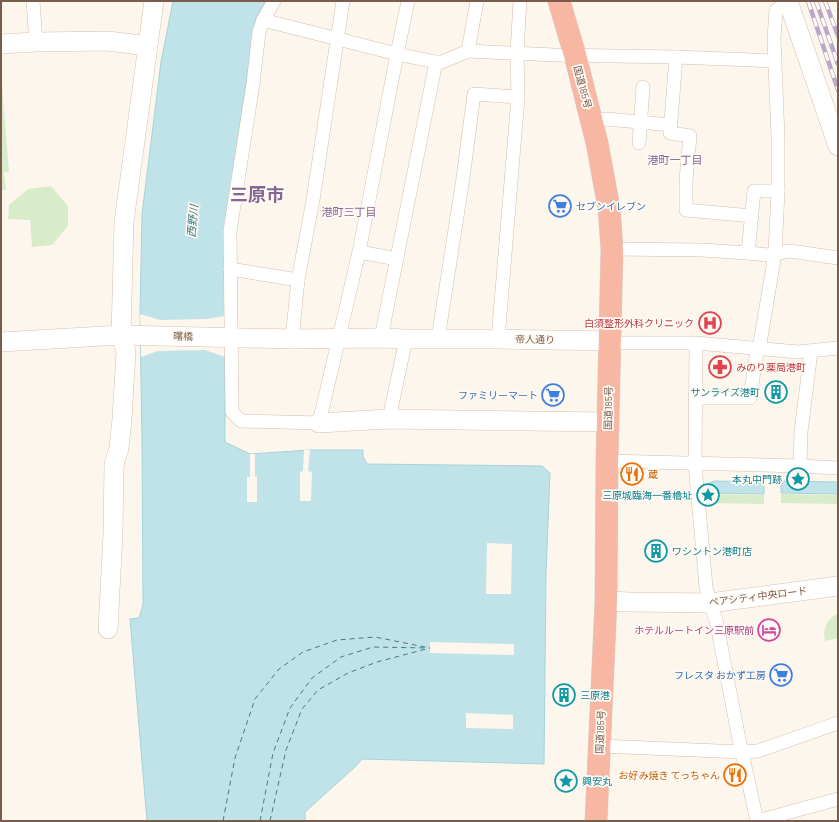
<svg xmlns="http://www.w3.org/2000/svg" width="839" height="822" viewBox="0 0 839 822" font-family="Barlow,'Noto Sans JP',sans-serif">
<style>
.green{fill:#d8ecc9}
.water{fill:#bfe3e8;stroke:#a5d3da}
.pier{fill:#fdf6ec}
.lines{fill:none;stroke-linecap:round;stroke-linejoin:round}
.ferry{stroke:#437c86;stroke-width:1;stroke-dasharray:5 4;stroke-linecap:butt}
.street-casing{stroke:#d1beb0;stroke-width:14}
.secondary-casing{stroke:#d6c0b0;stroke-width:20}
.highway-casing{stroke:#dad1cd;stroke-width:23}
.street{stroke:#fff;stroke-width:13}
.secondary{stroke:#fff;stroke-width:19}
.highway{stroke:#f7b7a3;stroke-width:22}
.rail-casing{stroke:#b9a8c9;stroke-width:4.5}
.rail{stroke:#fffaf3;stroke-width:3;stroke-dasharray:9;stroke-linecap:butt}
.labels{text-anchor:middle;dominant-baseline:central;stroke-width:3.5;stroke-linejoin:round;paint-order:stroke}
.street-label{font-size:10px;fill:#7a5c4d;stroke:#fffaf3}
.shop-label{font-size:10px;fill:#366cbe;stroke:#fffaf3;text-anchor:end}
.health-label{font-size:10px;fill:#be3a42;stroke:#fffaf3;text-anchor:end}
.culture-label{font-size:10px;fill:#0d838f;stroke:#fffaf3;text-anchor:end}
.food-label{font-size:10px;fill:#c56008;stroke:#fffaf3;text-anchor:start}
.hotel-label{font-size:10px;fill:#b23c85;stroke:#fffaf3;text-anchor:end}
.neighbourhood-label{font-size:11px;fill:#846695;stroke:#fffaf3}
.water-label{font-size:11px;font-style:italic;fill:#437c86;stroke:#fffaf3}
.town-label{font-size:18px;font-weight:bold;fill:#846695;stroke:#fffaf3}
</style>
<rect width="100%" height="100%" fill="#fdf6ec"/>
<g class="green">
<polygon points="1,73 9,172 4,172 6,190 1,190"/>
<polygon points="51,186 68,206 68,226 52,245 32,247 30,220 8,219 9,205 28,189"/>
<polygon points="709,494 764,495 764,504 709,503"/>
<polygon points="781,494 838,495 838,504 781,503"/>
<path d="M838 613V638L825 641C822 629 827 619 838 613Z"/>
</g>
<g class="water">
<polygon points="173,1 266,1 255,20 225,230 225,442 250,454 310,450 363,450 363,456 367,464 542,466 550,473 546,574 544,764 362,759 356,766 305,812 305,821 147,821 130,619 139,618 143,604 142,443 140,314 142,214 161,62"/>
<polygon points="714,481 764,482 764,494 709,493 709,483"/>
<polygon points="781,481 838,482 838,494 781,493"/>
</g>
<g class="pier">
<polygon points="140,314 160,320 206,319 225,316 225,357 205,350 158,351 141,357"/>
<polygon points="304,450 310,450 308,471 312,472 311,501 300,501 300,472 303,471"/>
<polygon points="250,454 255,454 255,476 257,477 257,502 247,502 247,477 250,477"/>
<polygon points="487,543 512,544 511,594 486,594"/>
<polygon points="430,642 514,644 514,655 430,653"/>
<polygon points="466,713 513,715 513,729 466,728"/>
</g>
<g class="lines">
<g class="ferry">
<polyline points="223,821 235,758 255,699 279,669 303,652 337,640 375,637 430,648"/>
<polyline points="260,821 273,753 290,708 312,678 341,657 373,647 428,648"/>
<polyline points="270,821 286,750 302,709 318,690 348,673 377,662 430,648"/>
</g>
<g class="street-casing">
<g id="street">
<polyline points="33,1 36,42"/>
<polyline points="274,1 263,20 259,32 253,84 230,231 232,412 241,421 319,423 359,252 397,54 408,1"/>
<polyline points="263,20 397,54 436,62 442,62 468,51 477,1"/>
<polyline points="468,51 554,55 676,57 775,61"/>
<polyline points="676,57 670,133 690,136 686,180 686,210 752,216"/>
<polyline points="592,121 607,119 671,125"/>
<polyline points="639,143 643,87"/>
<polyline points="612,249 702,250 748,253 768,255 790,251 838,258"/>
<polyline points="359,252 397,259"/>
<polyline points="748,253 754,191 778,191"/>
<polyline points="230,269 298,280"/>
<polyline points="381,338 436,62"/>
<polyline points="292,339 298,280 313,200 343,1"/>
<polyline points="438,339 463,178 474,94 518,97"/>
<polyline points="498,339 518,97 517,53 520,1"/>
<polyline points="609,341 622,343 696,343 798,352 838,348"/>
<polyline points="696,343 695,464 706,587 710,603 716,620 739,739 757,821"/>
<polyline points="695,398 750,398 756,357 759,349 775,254 778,191 778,138 774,39 776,10 789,2"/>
<polyline points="389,419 406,339"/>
<polyline points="607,461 800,466 838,468"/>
<polyline points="800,466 801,432 811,351"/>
<polyline points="600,746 742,752 758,751 838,723"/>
<polyline points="757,821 838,799"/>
</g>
</g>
<g class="secondary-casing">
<g id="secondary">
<polyline points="788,1 838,146"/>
<polyline points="1,44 36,42 108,41 147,46"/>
<polyline points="1,342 121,335 292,339 381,338 406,339 498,339 609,341"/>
<polyline points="319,423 389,419 608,422"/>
<polyline points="606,601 630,602 710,603 838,586"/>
<polyline points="108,629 113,534 114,465 119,448 122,419 126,352 121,335 124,222 154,1"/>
</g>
</g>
<g class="highway-casing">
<polyline id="highway" points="559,1 575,55 597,143 609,208 612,249 607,461 606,601 596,821"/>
</g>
<use href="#street" class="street"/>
<use href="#secondary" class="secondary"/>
<use href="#highway" class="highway"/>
<g class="rail-casing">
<g id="rail">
<polyline points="808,1 838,90"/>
<polyline points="816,1 838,64"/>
<polyline points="825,1 838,36"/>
</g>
</g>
<use href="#rail" class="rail"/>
</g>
<defs>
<g id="supermarket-ring" transform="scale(1.15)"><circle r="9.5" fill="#fffaf3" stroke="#3f7fe0" stroke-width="1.5"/><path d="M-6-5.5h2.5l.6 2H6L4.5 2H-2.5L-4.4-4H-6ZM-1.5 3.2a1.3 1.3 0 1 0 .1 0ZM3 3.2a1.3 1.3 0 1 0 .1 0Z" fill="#3f7fe0"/></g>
<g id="hospital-ring" transform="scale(1.15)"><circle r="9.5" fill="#fffaf3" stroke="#e0444e" stroke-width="1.5"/><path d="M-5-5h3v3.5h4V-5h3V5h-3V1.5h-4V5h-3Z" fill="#e0444e"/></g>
<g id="pharmacy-ring" transform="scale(1.15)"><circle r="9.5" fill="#fffaf3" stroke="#e0444e" stroke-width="1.5"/><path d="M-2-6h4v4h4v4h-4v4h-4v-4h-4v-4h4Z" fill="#e0444e"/></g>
<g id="building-ring" transform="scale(1.15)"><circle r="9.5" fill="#fffaf3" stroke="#0f9aa8" stroke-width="1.5"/><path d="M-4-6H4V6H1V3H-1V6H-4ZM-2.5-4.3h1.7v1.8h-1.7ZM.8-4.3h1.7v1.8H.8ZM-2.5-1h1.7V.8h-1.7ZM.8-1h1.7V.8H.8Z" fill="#0f9aa8"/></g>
<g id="restaurant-ring" transform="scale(1.15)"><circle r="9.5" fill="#fffaf3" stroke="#e8710a" stroke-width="1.5"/><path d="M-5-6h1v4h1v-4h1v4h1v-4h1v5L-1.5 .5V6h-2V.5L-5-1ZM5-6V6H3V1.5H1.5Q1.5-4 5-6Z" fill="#e8710a"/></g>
<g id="sight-ring" transform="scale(1.15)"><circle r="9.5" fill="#fffaf3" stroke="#0f9aa8" stroke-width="1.5"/><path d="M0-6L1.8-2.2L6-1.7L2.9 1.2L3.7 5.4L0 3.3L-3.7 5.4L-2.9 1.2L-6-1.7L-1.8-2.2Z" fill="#0f9aa8"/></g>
<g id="hotel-ring" transform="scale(1.15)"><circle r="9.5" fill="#fffaf3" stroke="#d1479c" stroke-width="1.5"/><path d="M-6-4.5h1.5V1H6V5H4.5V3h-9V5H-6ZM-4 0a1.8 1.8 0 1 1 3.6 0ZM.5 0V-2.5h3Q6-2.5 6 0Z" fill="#d1479c"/></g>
</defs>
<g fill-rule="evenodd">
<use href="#supermarket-ring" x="560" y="206"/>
<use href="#hospital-ring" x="710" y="323"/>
<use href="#pharmacy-ring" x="720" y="367"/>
<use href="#building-ring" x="776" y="392"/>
<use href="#supermarket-ring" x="553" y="395"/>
<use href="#restaurant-ring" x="632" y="474"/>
<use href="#sight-ring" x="798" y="479"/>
<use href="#sight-ring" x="708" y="495"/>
<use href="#building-ring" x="656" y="551"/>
<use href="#hotel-ring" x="769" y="630"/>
<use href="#supermarket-ring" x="781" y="675"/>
<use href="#building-ring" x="564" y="695"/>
<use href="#restaurant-ring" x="735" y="775"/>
<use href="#sight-ring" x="566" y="781"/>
</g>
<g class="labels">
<g class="street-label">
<text transform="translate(583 87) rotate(75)">国道185号</text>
<text transform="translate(183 336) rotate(1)">曙橋</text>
<text transform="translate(535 339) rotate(1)">帝人通り</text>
<text transform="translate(608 408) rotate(-89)">国道185号</text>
<text transform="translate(758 596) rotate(-7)">ペアシティ中央ロード</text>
<text transform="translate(600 732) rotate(-87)">国道185号</text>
</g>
<g class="shop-label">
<text x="576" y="206" text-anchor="start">セブンイレブン</text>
<text x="538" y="395">ファミリーマート</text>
<text x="766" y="675">フレスタ おかず工房</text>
</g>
<g class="health-label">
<text x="694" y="323">白須整形外科クリニック</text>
<text x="736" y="367" text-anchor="start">みのり薬局港町</text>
</g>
<g class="culture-label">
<text x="760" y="392">サンライズ港町</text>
<text x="782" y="479">本丸中門跡</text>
<text x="692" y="495">三原城臨海一番櫓址</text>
<text x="672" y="551" text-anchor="start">ワシントン港町店</text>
<text x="580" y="695" text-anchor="start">三原港</text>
<text x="582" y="781" text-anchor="start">興安丸</text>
</g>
<g class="food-label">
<text x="648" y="474">蔵</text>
<text x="720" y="775" text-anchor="end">お好み焼き てっちゃん</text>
</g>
<g class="hotel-label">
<text x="754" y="630">ホテルルートイン三原駅前</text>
</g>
<g class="neighbourhood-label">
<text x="675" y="159">港町一丁目</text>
<text x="349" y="211">港町三丁目</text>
</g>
<g class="water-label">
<text transform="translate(192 221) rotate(-85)">西野川</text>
</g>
<g class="town-label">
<text x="257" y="194">三原市</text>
</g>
</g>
<rect width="839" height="822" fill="none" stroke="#7a5c4d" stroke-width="4"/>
</svg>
